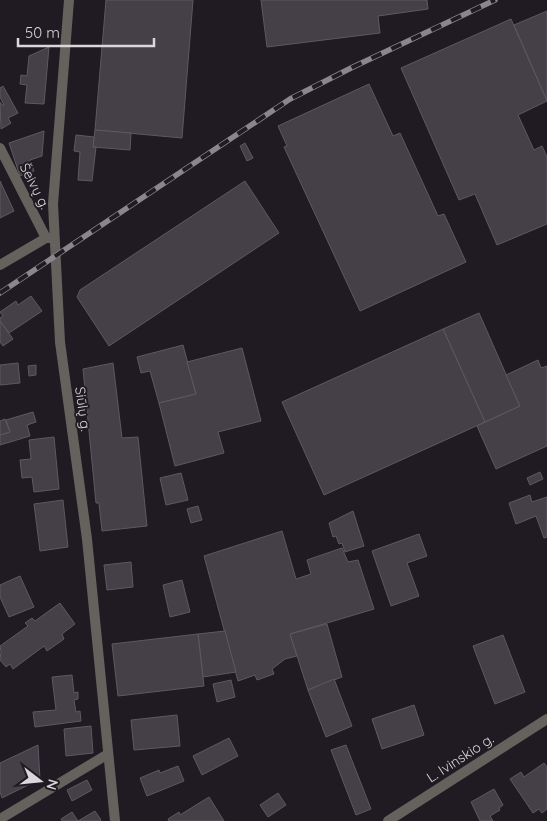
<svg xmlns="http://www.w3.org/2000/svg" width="547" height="821" viewBox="0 0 547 821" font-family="Quicksand,sans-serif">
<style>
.building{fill:#453f48;stroke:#5e5861}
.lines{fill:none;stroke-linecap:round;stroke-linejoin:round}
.minor{stroke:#65625e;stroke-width:10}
.rail-casing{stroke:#8a868c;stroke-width:5.5}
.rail{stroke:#201b22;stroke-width:4;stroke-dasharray:11;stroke-linecap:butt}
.labels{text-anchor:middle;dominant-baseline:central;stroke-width:4;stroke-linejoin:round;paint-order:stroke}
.street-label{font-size:14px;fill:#dad6db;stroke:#201b22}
</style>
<rect width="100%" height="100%" fill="#201b22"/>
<g class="building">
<polygon points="106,0 193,0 182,138 95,130"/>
<polygon points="261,0 427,0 428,9 378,16 380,33 267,47"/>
<polygon points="547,11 547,101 514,25"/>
<polygon points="511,19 547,101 518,115 534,150 542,146 547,157 547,224 497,245 475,194 459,200 401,68"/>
<polygon points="49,47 44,104 25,103 27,85 20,84 21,75 27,76 29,56"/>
<polygon points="369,84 393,136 400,133 438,216 444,214 466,262 360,311 284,147 287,146 278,126"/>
<polygon points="3,86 18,113 8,118 11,123 1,129 0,102 2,105 4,105 0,97 0,88"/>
<polygon points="95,130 131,133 130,150 93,147"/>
<polygon points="44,131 42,156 30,160 34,171 20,176 9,143"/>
<polygon points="76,135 94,137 93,147 96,147 92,181 78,180 80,152 74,151"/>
<polygon points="245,143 253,158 247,161 240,146"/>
<polygon points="0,181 14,211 0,218"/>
<polygon points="245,181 279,233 109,346 77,297 80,290"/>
<polygon points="31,296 42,311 9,333 0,321 0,318 3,316 0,312 16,301 18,305"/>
<polygon points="479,313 520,406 485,422 443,329"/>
<polygon points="0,321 13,339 3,346 0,342"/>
<polygon points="443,329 485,422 324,495 282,402"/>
<polygon points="183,345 196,394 159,403 150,371 141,373 137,357"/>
<polygon points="242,348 261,421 218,432 224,453 175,466 159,403 196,394 187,362"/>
<polygon points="538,360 541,368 547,366 547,446 496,469 477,426 520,406 506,375"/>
<polygon points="18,363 20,383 0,385 0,365"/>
<polygon points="113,363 122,438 138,437 147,526 102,531 99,503 96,503 83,369"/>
<polygon points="36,365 36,375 29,376 28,366"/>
<polygon points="33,412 36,422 27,425 30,436 0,445 0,435 10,432 6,420"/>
<polygon points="5,419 10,432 0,435 0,421"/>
<polygon points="54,437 59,489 34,492 32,477 22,478 20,460 31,459 29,440"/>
<polygon points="540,472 543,479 530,485 527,478"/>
<polygon points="181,473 188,500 166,505 160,478"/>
<polygon points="530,495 532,502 547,497 547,537 544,538 536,516 516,524 509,503"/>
<polygon points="63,500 68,547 40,551 34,504"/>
<polygon points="198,506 202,520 191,523 187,509"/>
<polygon points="353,511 364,546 345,552 342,543 339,544 336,536 333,537 329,523"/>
<polygon points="282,531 296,579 311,574 307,560 342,548 348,562 358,560 374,609 290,634 297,656 285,659 272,669 274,674 257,680 255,675 238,681 204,556"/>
<polygon points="419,534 427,556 407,563 419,596 391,606 372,551"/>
<polygon points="131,562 133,587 107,590 104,565"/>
<polygon points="20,576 34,607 9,617 0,597 0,585"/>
<polygon points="182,580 190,612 170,617 163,585"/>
<polygon points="60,603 75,624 62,634 64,639 47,651 44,646 13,669 10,664 6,667 0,660 1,651 0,646 28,626 25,623 32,618 35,621"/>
<polygon points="327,624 342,677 308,690 290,634"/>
<polygon points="225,631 236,672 203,677 198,634"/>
<polygon points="198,634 204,686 118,696 112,644"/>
<polygon points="503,635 525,692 495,704 473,646"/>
<polygon points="72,675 74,693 78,692 78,699 74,700 76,712 80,711 81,721 35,727 33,712 56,710 52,677"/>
<polygon points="334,679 352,726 326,737 308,690"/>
<polygon points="231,680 235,697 217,702 213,684"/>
<polygon points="414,705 424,735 382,749 372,719"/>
<polygon points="177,715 180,746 134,750 131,720"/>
<polygon points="91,726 93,753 66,756 64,729"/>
<polygon points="229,738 238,756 202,775 193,756"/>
<polygon points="38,745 40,779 2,798 0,792 0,763"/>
<polygon points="346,745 371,809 356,815 331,750"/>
<polygon points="544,763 547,767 547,809 542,813 539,809 533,813 510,779 521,772 524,777"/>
<polygon points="178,766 184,781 147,796 140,778 159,770 160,773"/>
<polygon points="87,780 92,790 72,801 67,790"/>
<polygon points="494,789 503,805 499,808 500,810 490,816 493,821 480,821 471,802"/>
<polygon points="278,793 286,805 268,817 260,805"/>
<polygon points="209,797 224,821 169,821 168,819 179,812 180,815"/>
<polygon points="95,811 101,820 100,821 78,821"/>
<polygon points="72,812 78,821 62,821 61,819"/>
</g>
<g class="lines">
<g class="minor">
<polyline points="69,0 53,204 60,342 87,539 115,821"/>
<polyline points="0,148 46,238"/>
<polyline points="0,265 46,238 52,238"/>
<polyline points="0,819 108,754"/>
<polyline points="388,821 547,719"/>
</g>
<g class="rail-casing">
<polyline id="rail" points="0,293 290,99 353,67 495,0"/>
</g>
<use href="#rail" class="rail"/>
</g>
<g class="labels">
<g class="street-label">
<text transform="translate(35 186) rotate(63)">Šeivų g.</text>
<text transform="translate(83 409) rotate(82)">Siūlų g.</text>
<text transform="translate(460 758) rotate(-33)">L. Ivinskio g.</text>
</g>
</g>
<g transform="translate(40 781) rotate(106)" stroke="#201b22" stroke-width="4" paint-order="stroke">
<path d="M0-4L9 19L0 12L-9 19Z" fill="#dad6db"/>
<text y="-8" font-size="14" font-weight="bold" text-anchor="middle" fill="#dad6db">N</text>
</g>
<path d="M18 38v8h136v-8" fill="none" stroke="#dad6db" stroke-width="2.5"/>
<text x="25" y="38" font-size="15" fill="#dad6db" stroke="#201b22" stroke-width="4" paint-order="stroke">50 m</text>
</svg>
